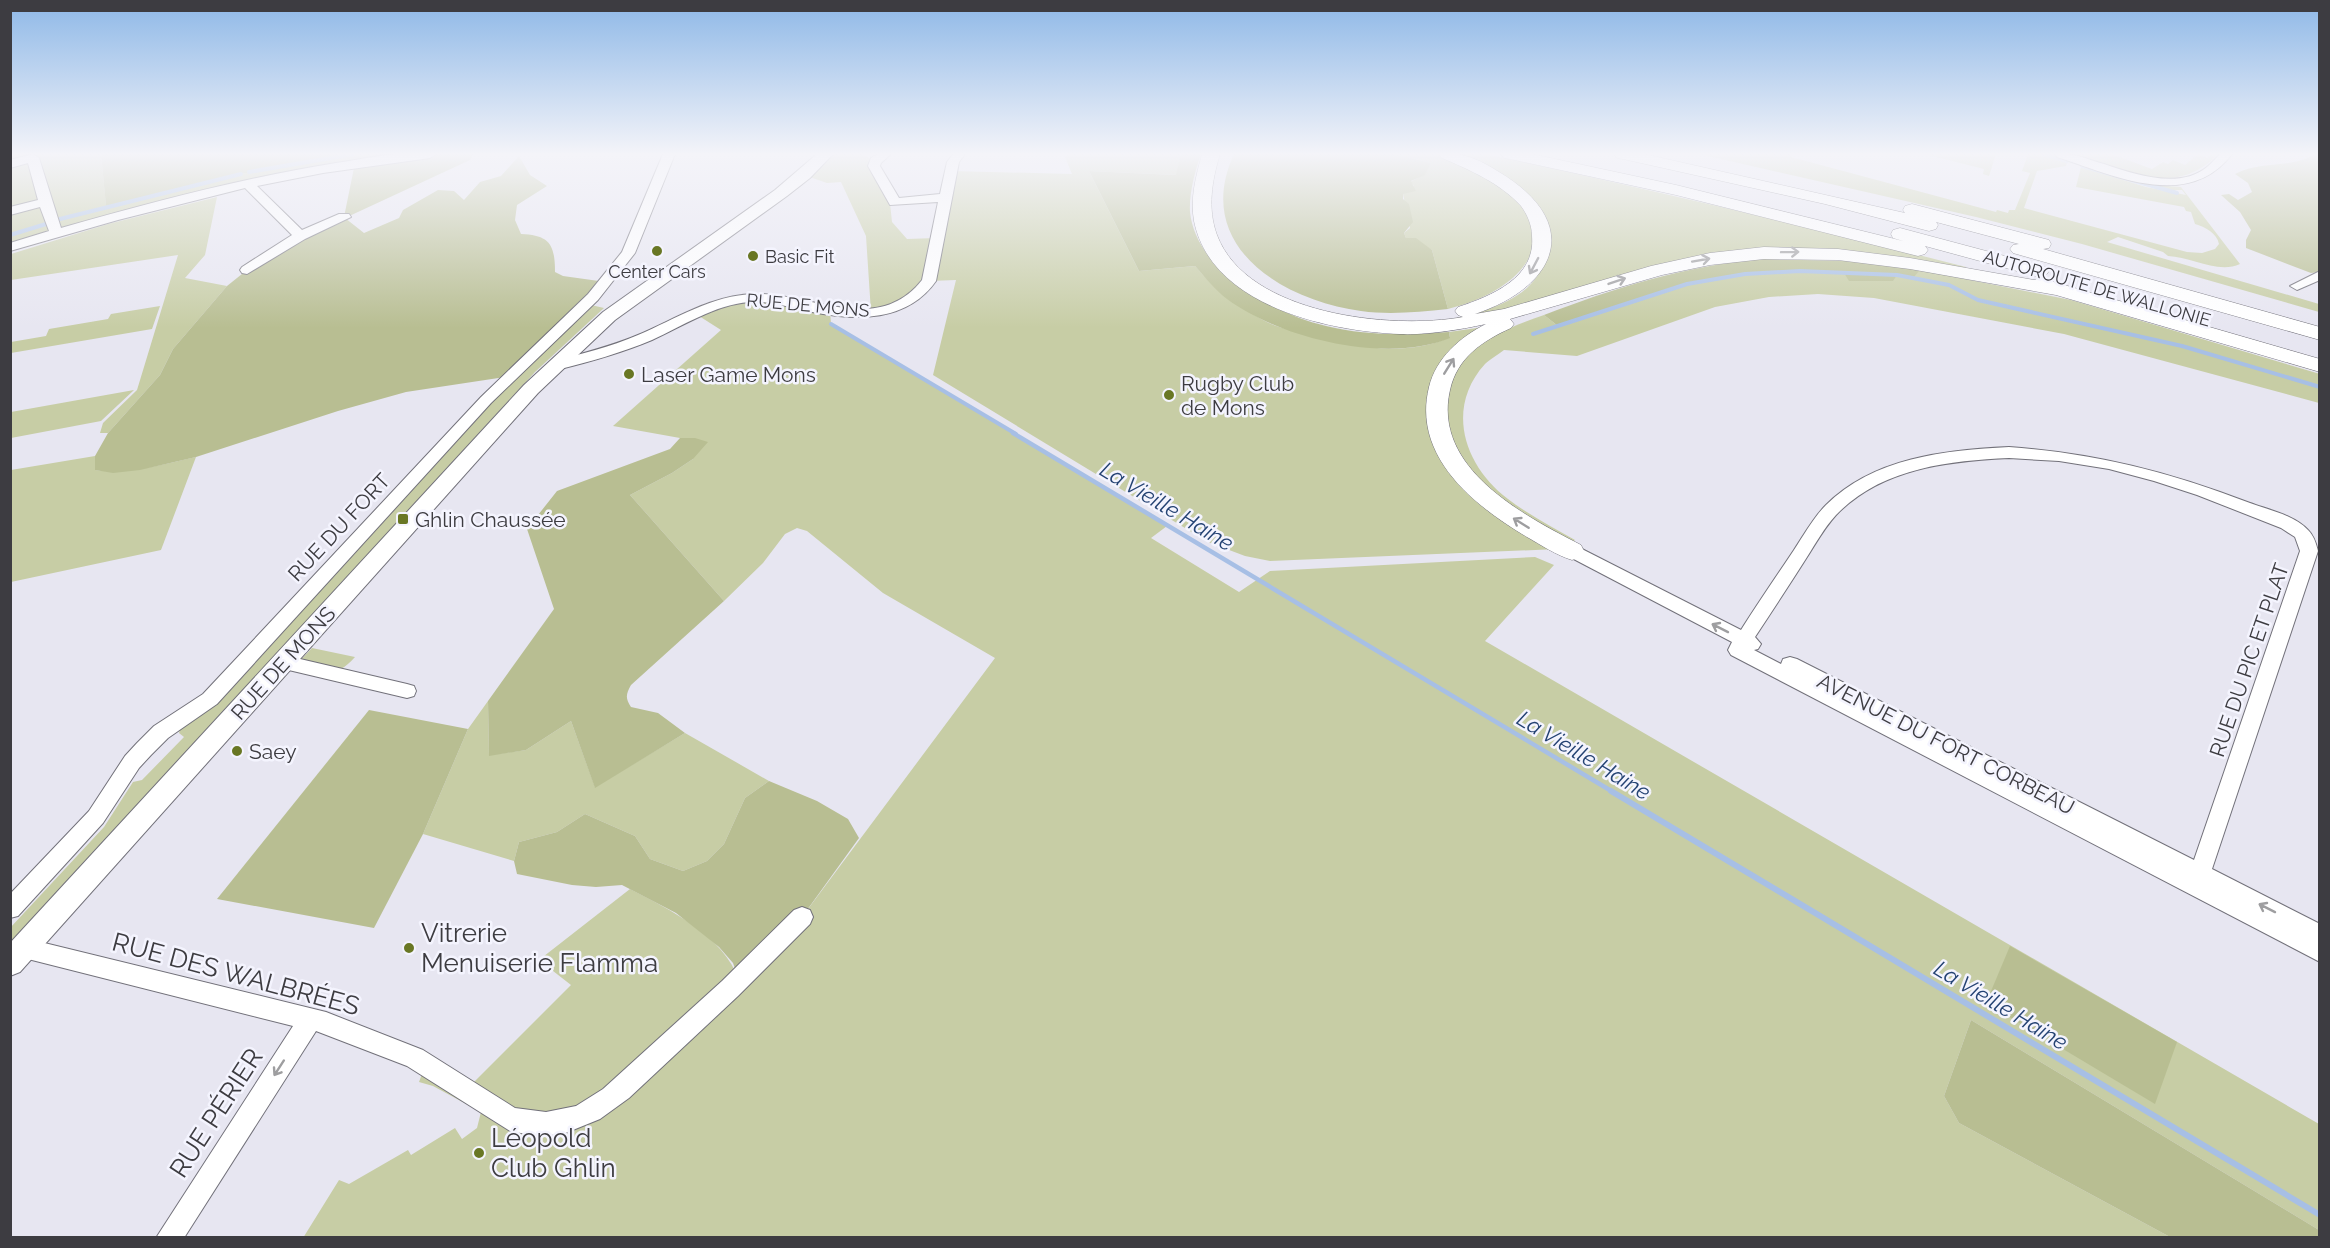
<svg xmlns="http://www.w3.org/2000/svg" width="2330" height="1248" viewBox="0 0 2330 1248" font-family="Raleway,sans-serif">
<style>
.green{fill:#c7cda5}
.forest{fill:#b8be92}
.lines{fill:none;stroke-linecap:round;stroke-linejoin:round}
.stream-far2{stroke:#a7bfe5;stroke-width:4}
.stream-far1{stroke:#a7bfe5;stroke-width:4.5}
.stream{stroke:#a7bfe5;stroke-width:6}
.minor-casing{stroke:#72717a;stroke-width:2}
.major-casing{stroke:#72717a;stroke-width:2}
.highway-casing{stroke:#72717a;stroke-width:1}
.minor{fill:#fff;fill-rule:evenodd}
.major{fill:#fff;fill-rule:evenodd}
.highway{fill:#fff;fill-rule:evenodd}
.oneway{stroke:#9e9ea0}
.poi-dot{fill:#697724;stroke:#f4f4fe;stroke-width:2}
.labels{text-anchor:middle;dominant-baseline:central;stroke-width:5;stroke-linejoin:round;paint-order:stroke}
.far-poi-label{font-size:18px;fill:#3d3c41;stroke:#f4f4fe;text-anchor:start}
.far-street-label{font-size:18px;fill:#3d3c41;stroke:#f4f4fe}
.poi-label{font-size:21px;fill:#3d3c41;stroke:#f4f4fe;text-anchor:start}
.street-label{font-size:21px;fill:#3d3c41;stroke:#f4f4fe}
.water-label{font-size:22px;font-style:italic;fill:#254373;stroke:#f4f4fe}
.near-poi-label{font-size:26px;fill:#3d3c41;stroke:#f4f4fe;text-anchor:start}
.near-street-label{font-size:26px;fill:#3d3c41;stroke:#f4f4fe}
</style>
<rect width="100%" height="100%" fill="#e7e6f1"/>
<g class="green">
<polygon points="11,154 101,154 106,205 241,174 354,154 430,154 305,171 11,247"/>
<path d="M825 154H862L875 161 890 203 892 222 907 239 936 238 951 171 1072 174 1065 157 1068 154H1181L1177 175 1089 171 1139 271 1195 266C1213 287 1239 307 1263 320 1277 328 1296 331 1311 335 1357 348 1406 357 1450 337L1449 332 1484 327 1444 361 1442 455 1558 549 1270 561 1245 556 1208 542 933 375 956 280 929 281 922 293 871 312 866 236 841 182 827 183 804 175Z"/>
<path d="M1394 154C1409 154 1426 151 1440 154 1455 157 1469 167 1481 174 1573 226 1533 288 1448 309L1432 250 1406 238 1404 233 1410 228 1403 194 1414 186 1410 182 1425 174 1431 163Z"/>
<path d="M1459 154H1486C1646 189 1806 226 1966 267V269L1902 258 1693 257 1625 274 1520 309 1444 321C1476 314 1526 303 1541 269 1546 258 1546 244 1548 232L1476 160Z"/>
<path d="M1699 154H1793L1791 157 1996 212 1997 210 2008 213 2009 210H2015L2030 173 2022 171 2028 154H2041L2067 162 2066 166 2037 171 2024 208 2187 252 2202 253 2215 249 2219 244C2217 233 2205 227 2195 224L2191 212 2186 211 2184 207 2076 187 2081 167 2146 187 2186 195 2182 190H2175L2177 193 2082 165 2156 185 2181 187 2240 264C2218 274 2191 257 2168 256L2163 252 2118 237 2107 242 2319 304V312L2082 244 1976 217Z"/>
<polygon points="1924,154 1996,154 1989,176 1983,174 1984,169"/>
<path d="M2071 154H2111L2152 169 2163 162 2168 164 2173 160 2185 165 2198 154 2208 158 2211 154H2218C2175 200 2121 169 2071 154Z"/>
<polygon points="217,197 205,255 185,278 227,286 173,349 160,375 108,433 100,433 103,423 137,390 178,255 11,280 11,254 108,224"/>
<path d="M1920 270 2071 300 2320 374 2319 403 2064 334 1874 298 1818 294 1769 297 1715 307 1577 356 1504 350C1498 355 1490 359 1485 364 1445 408 1464 466 1508 499 1529 515 1552 527 1575 540L1571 544C1551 533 1530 522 1512 509 1466 478 1419 410 1465 359 1486 336 1515 325 1544 315L1558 326 1687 284 1745 274 1800 271 1897 275Z"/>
<path d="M747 298 830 310 831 324 1167 526 1151 538 1239 592 1270 571 1535 557 1554 565 1485 641 2319 1124V1230L1971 1020 1944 1096 1959 1123 2170 1237 303 1238 339 1180 349 1184 408 1150 411 1155 455 1128 462 1139 477 1128 481 1112 433 1086 419 1082 426 1063 466 1090 571 985 539 960 630 889C670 910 723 935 739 980L802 917 995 658 883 593 807 531 797 528 785 534 763 563 724 601 630 495 672 473 693 459 695 438H680L613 426 721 330 699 316Z"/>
<polygon points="591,305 604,308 535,372 11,944 10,928 104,827 133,782 142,780 184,737 179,733 181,726 533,358"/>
<polygon points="160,306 152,329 11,353 11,342 46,336 49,329 108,319 111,314"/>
<polygon points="134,390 101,421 11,438 11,412"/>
<path d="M95 456V470C129 475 163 464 196 457L161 550 11 582V470Z"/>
<path d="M312 648 355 657C335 680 322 672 295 666Z"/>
<polygon points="488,701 489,755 526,750 571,721 595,787 685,733 769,781 745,798 724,844 707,861 683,871 650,859 635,836 585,814 557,832 519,842 514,861 423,834 468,729"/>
</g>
<g class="forest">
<polygon points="101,154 354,154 241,174 106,206"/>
<path d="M430 154H473L470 160 345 218 364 233 399 218 403 210 438 190 454 191 464 200 480 182 501 176 519 156 530 175 547 186 517 205 515 220 521 234C550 235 555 245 555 272L563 276 606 282 511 376 406 392 338 411 196 457 140 470 113 473 95 470V456L108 433 160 375 173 349 227 286 247 270 344 217 355 163Z"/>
<path d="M1181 154H1201C1195 171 1189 193 1190 212 1196 271 1274 314 1326 326 1366 336 1408 335 1449 332L1450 338C1388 364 1281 339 1227 299 1215 290 1205 277 1195 266L1139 271 1089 171 1176 175Z"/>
<path d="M1234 154H1394L1431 163 1425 175 1411 181 1416 191 1403 194V199L1409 204 1413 222 1404 233 1406 238H1416L1432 250 1448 309C1418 312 1390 315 1361 311 1281 300 1192 245 1234 154Z"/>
<path d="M2315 154H2319V272L2311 273 2246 248V240L2251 230 2240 212 2221 195 2229 194 2238 200 2252 192 2248 183 2235 174C2262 160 2292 169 2315 154Z"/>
<path d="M1760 259 1850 261 1920 270 1913 278 1897 275 1893 281H1849L1844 273C1811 272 1776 270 1743 274 1679 283 1619 305 1558 326L1544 315C1614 288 1685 266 1760 259Z"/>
<path d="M680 438H695L708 442 693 459 672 473 630 495 724 601 631 685C626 694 625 698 631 707L658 713 685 733 595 788 571 721 526 750 489 756 488 701 554 609 527 529 557 491 670 449Z"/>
<polygon points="369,710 468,729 423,834 374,928 217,899"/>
<polygon points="769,781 817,801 848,819 859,838 802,917 739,980 733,963 719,947 676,913 622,885 596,887 572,885 517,874 514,861 519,842 557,832 585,814 635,836 650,859 683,871 707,861 724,844 745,798"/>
<polygon points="2010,946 2177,1042 2155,1104 1986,1003"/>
<polygon points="1971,1020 2319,1230 2319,1237 2170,1237 1959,1123 1944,1096"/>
</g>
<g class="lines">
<g class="stream-far2">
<polyline points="2044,154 2067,161"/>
<polyline points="2082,166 2177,193"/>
<polyline points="249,172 354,154"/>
<polyline points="60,219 241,174"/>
<polyline points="10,235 46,224"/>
<polyline points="831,324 1016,434"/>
<polyline points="1533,334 1687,284 1745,274 1800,271 1897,275 1949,285 1978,300 2182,346 2320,387"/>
</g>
<polyline class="stream-far1" points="1013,433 1613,792"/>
<polyline class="stream" points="1611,791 2320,1215"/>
<g class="minor-casing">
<g id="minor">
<path d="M33 154 39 158 61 228C152 202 243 178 336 163 369 158 403 150 436 154L430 158 323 173 257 186 302 230 339 214H349L351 217 305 239 247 274 242 273 240 270 242 267 292 235 245 188 118 220 10 251V243L49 231 40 207 10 215V207L38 200 28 163 10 168V160Z"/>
<polygon points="663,154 675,154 635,253 598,300 491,403 217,704 168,738 151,755 139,768 103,823 18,916 10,918 10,894 89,811 125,756 137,743 154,726 203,694 481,397 588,294 622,252"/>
<path d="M878 154H891L881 163 880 166 899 198 940 194 947 162 953 154H965L959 162 936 281C907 322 857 321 812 312 791 308 770 300 749 302 714 305 683 326 652 340 621 353 589 362 556 370L549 365 551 362C581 354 610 347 638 335 676 319 712 295 754 294 810 292 877 337 922 280L938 202 890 205 868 166 871 158Z"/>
<path d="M2055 154C2072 152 2087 159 2104 164 2134 174 2179 190 2207 167 2212 163 2216 158 2220 154H2232C2188 212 2113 175 2057 157Z"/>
<polygon points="2320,271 2320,280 2297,290 2290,286"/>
<path d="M2009 447C2095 453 2170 472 2250 503 2269 510 2294 515 2308 530 2314 536 2316 543 2318 551L2212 869 2320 924V962L1731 655 1728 650 1732 642 1566 555 1563 551 1566 547H1578L1741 630C1758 603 1776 577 1794 550 1804 535 1813 518 1826 505 1873 458 1945 450 2009 447ZM2009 458 2059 461 2109 469 2154 481 2197 495 2281 528 2295 537 2300 551 2194 860 1797 659 1790 657 1783 659 1781 664 1754 650 1758 649 1761 644 1755 637C1772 611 1790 584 1807 557 1816 543 1824 528 1836 515 1881 468 1948 461 2009 458Z"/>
<polygon points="283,655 407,684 414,686 416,691 414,696 407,698 276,667 274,662 276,657"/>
<polygon points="802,907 810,910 813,917 810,924 738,996 629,1098 600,1119 563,1134 537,1136 510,1131 407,1066 316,1031 184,1238 156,1238 293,1026 24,958 16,955 13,948 16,941 24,938 326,1012 423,1050 515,1108 546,1112 576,1106 603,1089 722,981 794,910"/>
</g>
</g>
<g class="major-casing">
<polygon id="major" points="817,154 833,154 810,178 787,196 615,320 538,393 20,972 10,976 10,943 524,385 603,312 775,190"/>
</g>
<g class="highway-casing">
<g id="highway">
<path d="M1202 154H1220C1212 181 1207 208 1217 235 1247 315 1392 330 1463 317L1458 315 1455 311 1458 307C1491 296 1536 278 1532 236 1532 225 1527 214 1521 206 1500 183 1470 170 1442 158L1439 154C1462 151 1480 160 1499 172 1584 223 1558 286 1475 314L1504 309 1651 266 1710 253 1764 247 1838 249 1910 258 2034 280 2040 278 2320 359V372L2056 295 1910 269 1838 260 1764 259 1710 265 1662 275 1510 319 1514 324 1511 328C1482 341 1457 358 1450 390 1432 468 1523 515 1581 545L1584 551 1581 557 1572 560C1556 555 1541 545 1527 537 1473 505 1412 456 1429 387 1436 358 1460 337 1486 324 1458 330 1428 335 1400 334 1328 331 1211 306 1194 221 1190 198 1196 176 1202 154Z"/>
<polygon points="1501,154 1532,154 1676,185 1903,241 1893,238 1891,234 1893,230 1900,228 2046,267 2049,271 2046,275 2039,277 1925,246 1928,250 1925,254 1918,256 1676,195 1510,159 1504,158"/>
<polygon points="1614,154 1644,154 1905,213 1903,210 1905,206 1912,204 2049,240 2051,244 2049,248 2043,249 2320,327 2320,340 2013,253 2010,249 2013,245 2019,244 1936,222 1938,225 1936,229 1929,231 1825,204 1623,159 1617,158"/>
</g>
</g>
<use href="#minor" class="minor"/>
<use href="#major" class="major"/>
<use href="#highway" class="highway"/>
</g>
<defs><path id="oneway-shaft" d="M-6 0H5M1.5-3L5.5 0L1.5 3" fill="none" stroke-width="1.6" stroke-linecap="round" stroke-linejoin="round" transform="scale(1.5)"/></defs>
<g class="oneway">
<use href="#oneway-shaft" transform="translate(1790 252) rotate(-1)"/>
<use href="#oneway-shaft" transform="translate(1701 260) rotate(-10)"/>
<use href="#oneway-shaft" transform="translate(1534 266) rotate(118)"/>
<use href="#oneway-shaft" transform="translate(1617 281) rotate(-19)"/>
<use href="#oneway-shaft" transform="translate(1449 366) rotate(-58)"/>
<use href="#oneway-shaft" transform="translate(1521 523) rotate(-148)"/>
<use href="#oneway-shaft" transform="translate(1720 628) rotate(-153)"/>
<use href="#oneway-shaft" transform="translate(2267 908) rotate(-153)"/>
<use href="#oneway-shaft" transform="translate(279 1068) rotate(123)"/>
</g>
<linearGradient id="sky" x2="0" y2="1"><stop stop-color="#8eb8e7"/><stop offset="0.47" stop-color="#f4f4f9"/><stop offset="1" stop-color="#f4f4f9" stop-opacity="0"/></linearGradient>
<rect width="2330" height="328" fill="url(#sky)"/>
<g class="poi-dot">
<circle cx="657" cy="251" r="6"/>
<circle cx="753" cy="256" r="6"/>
<circle cx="629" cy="374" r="6"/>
<circle cx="1169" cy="395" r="6"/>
<rect x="397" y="513" width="12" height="12" rx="3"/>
<circle cx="237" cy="751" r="6"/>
<circle cx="409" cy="948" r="6"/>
<circle cx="479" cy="1153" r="6"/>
</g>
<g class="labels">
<g class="far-poi-label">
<text x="765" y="256">Basic Fit</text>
<text x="657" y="271" text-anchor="middle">Center Cars</text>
</g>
<g class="far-street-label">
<text transform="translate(2097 288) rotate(16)">AUTOROUTE DE WALLONIE</text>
<text transform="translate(808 305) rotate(5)">RUE DE MONS</text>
</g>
<g class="poi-label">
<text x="641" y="374">Laser Game Mons</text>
<text x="1181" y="383">Rugby Club<tspan x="1181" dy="24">de Mons</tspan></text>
<text x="415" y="519">Ghlin Chaussée</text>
<text x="249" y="751">Saey</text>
</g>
<g class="street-label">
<text transform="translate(339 527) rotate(-47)">RUE DU FORT</text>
<text transform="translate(2249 660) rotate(-71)">RUE DU PIC ET PLAT</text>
<text transform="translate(283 663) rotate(-48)">RUE DE MONS</text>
<text transform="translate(1946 744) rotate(27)">AVENUE DU FORT CORBEAU</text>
</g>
<g class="water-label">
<text transform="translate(1167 506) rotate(31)">La Vieille Haine</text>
<text transform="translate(1584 755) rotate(31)">La Vieille Haine</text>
<text transform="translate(2001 1005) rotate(31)">La Vieille Haine</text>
</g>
<g class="near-poi-label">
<text x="421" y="933">Vitrerie<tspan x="421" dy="30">Menuiserie Flamma</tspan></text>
<text x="491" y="1138">Léopold<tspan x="491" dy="30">Club Ghlin</tspan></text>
</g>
<g class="near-street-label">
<text transform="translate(236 974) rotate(15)">RUE DES WALBRÉES</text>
<text transform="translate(216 1113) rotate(-57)">RUE PÉRIER</text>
</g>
</g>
<rect width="2330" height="1248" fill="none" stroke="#3d3c41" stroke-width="24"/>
</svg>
